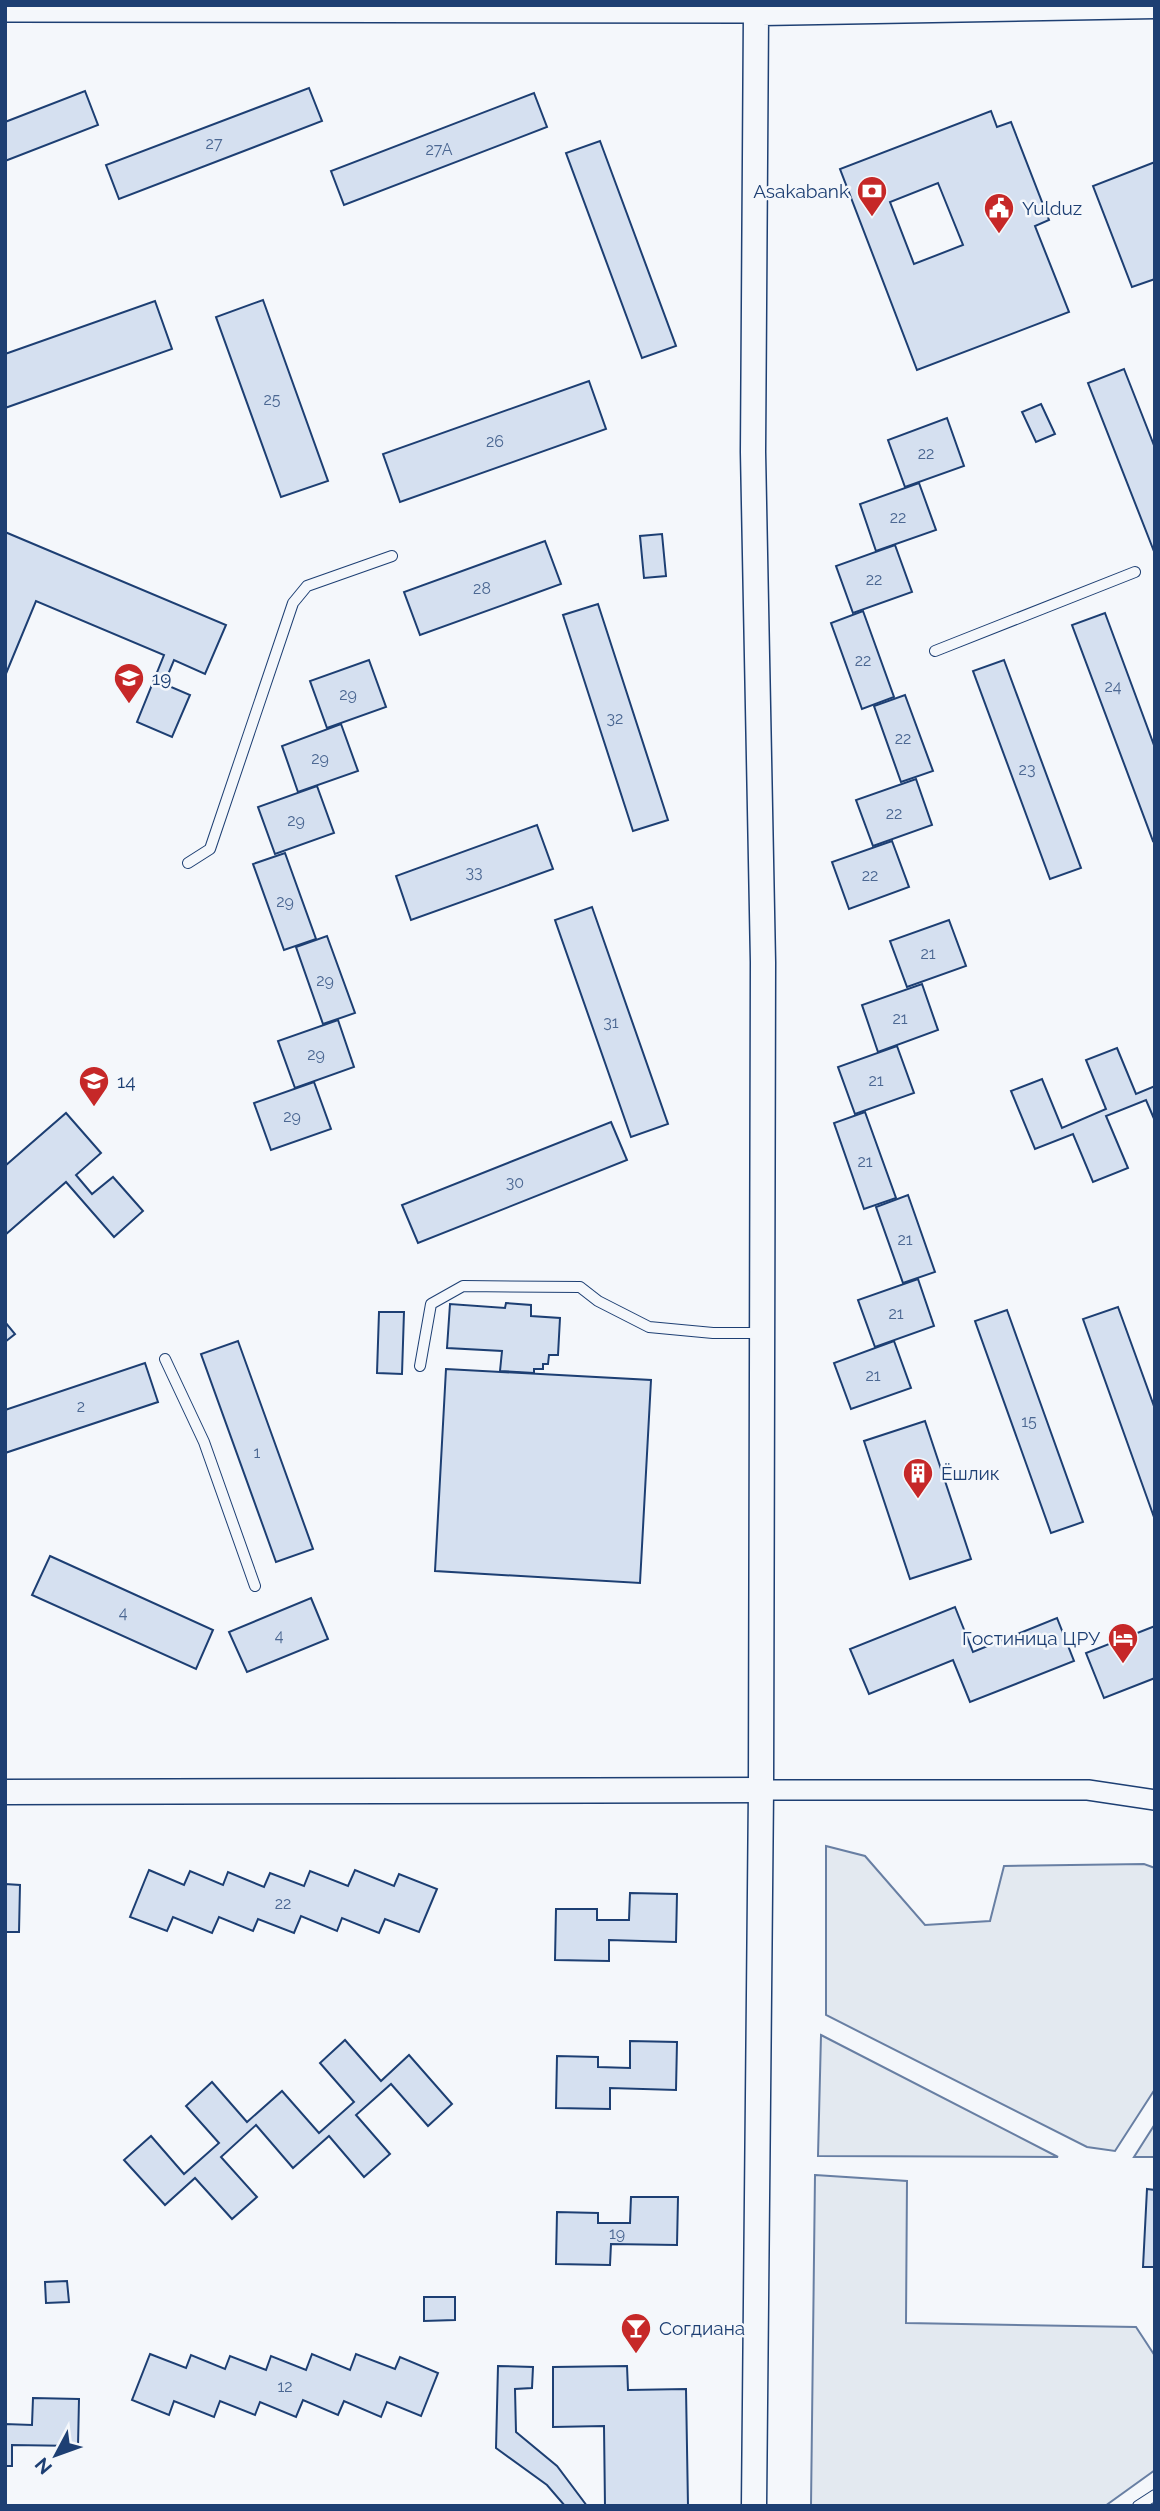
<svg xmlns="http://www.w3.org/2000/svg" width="1160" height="2511" viewBox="0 0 1160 2511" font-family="Raleway,sans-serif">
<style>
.green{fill:#e3e9f0;stroke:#687fa3;stroke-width:2}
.building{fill:#d5e0f0;stroke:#1d3f73;stroke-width:2;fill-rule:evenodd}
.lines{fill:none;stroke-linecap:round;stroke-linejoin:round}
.service-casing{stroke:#1d3f73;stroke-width:12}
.minor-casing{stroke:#1d3f73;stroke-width:22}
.tertiary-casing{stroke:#1d3f73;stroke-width:27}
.service{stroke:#f4f7fb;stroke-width:10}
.minor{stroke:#f4f7fb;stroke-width:19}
.tertiary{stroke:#f4f7fb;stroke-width:24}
.labels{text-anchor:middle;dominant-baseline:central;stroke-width:5;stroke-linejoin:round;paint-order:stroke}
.number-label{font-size:16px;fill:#4b6792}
.poi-label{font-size:19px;fill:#1d3f73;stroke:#f4f7fb;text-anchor:start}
</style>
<rect width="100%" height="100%" fill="#f4f7fb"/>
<g class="green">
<polygon points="826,1846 865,1856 925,1925 990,1921 1004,1866 1144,1864 1155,1868 1155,2089 1115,2151 1087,2147 826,2015"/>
<polygon points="821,2035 1058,2157 818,2156"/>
<polygon points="1155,2124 1155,2157 1134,2157"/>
<polygon points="815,2175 907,2181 906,2323 1136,2327 1155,2356 1155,2470 1105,2506 811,2506"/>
</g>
<g class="building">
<polygon points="309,88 322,121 119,199 106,165"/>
<polygon points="85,91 98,125 5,161 5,122"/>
<polygon points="534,93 547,127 344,205 331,171"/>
<path d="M991 111 997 127 1011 122 1049 220 1035 226 1069 312 917 370 840 169ZM938 183 963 245 914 264 890 202Z"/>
<polygon points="600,141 676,346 642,358 566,153"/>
<polygon points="1155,162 1155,279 1132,287 1093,186"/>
<polygon points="263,300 328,481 281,497 216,317"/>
<polygon points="155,301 172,349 5,408 5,354"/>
<polygon points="1124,369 1155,448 1155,554 1088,383"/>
<polygon points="589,381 606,429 400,502 383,454"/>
<polygon points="1041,404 1055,434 1036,442 1022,412"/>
<polygon points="947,418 964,466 905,487 888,440"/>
<polygon points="919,483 936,530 876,551 860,504"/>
<polygon points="5,532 226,625 205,674 174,660 164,684 190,695 172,737 137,722 164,655 36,601 5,676"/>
<polygon points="662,534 666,576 644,578 640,536"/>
<polygon points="545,541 561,584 420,635 404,592"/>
<polygon points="895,545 912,592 853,613 836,566"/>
<polygon points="598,604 668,820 633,831 563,615"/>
<polygon points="863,611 894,697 862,709 831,623"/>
<polygon points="1105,613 1155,748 1155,840 1153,841 1072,625"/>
<polygon points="369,660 386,707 327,728 310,681"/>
<polygon points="1004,660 1081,868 1050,879 973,671"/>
<polygon points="905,695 933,771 901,782 874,706"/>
<polygon points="341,724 358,771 298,792 282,746"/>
<polygon points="916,779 932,825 873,846 856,800"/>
<polygon points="317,786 334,833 275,854 258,807"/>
<polygon points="537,825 553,869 411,920 396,876"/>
<polygon points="892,841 909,887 849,909 832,862"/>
<polygon points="285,853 316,939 284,950 253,864"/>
<polygon points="592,907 668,1124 631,1137 555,920"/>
<polygon points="949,920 966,966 907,987 890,941"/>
<polygon points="327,936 355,1013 323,1024 296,947"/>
<polygon points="922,984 938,1030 878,1052 862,1005"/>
<polygon points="338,1020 354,1067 295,1088 278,1041"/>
<polygon points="897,1046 914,1093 855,1114 838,1067"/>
<polygon points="1117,1048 1136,1094 1155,1086 1155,1121 1146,1100 1106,1116 1128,1168 1093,1182 1073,1134 1035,1149 1011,1091 1042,1079 1062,1128 1106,1109 1086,1060"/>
<polygon points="314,1082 331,1129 271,1150 254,1103"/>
<polygon points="865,1112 896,1198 864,1209 834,1123"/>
<polygon points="66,1113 101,1153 76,1175 92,1194 113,1177 143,1211 114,1237 66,1182 5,1235 5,1166"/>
<polygon points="611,1122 627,1160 418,1243 402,1205"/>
<polygon points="908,1195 935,1272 903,1283 876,1207"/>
<polygon points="918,1279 934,1326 875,1347 858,1300"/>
<polygon points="506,1303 531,1305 531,1316 560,1318 558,1355 549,1355 548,1364 543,1364 543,1369 534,1369 534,1373 500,1371 502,1351 447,1348 450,1304 505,1308"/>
<polygon points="1118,1307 1155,1409 1155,1520 1083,1319"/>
<polygon points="1007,1310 1083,1522 1051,1533 975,1321"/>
<polygon points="379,1312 404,1312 402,1374 377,1373"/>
<polygon points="5,1322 15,1334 5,1342"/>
<polygon points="238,1341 313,1549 276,1562 201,1354"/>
<polygon points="894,1341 911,1388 851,1409 834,1363"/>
<polygon points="145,1363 158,1402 5,1453 5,1410"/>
<polygon points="446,1369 651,1380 640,1583 435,1571"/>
<polygon points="925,1421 971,1559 910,1579 864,1441"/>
<polygon points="50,1556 213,1630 196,1669 32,1595"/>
<polygon points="311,1598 328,1639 247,1672 229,1632"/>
<polygon points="955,1607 973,1652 1057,1618 1074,1661 970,1702 953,1660 869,1694 850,1649"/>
<polygon points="1155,1626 1155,1678 1104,1698 1086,1653"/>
<polygon points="149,1870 184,1885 190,1871 223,1885 228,1872 264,1887 270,1873 304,1886 310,1871 348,1886 355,1870 394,1886 399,1874 437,1889 419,1932 385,1919 379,1933 342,1918 337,1931 301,1916 294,1933 258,1919 253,1931 219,1917 212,1933 173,1917 167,1931 130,1917"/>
<polygon points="5,1884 20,1885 19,1932 5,1932"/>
<polygon points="630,1893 677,1894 676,1942 609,1940 609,1961 555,1960 556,1909 597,1909 597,1920 629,1920"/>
<polygon points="345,2040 381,2081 409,2055 452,2104 428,2126 391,2084 356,2115 390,2154 364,2177 329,2136 293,2168 256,2125 221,2157 257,2197 232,2219 195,2178 165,2205 124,2160 151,2136 184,2174 219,2143 186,2106 212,2082 247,2122 282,2091 319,2133 354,2102 320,2063"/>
<polygon points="630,2041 677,2042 676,2090 610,2088 610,2109 556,2108 557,2056 598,2057 598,2067 630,2068"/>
<polygon points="1147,2189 1155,2190 1155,2267 1143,2267"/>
<polygon points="631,2197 678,2197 677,2245 611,2244 610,2265 556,2264 557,2212 598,2213 598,2223 630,2223"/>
<polygon points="67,2281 69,2302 46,2303 45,2282"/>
<polygon points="424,2297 455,2297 455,2320 424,2321"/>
<polygon points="150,2354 186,2368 191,2355 225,2369 230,2356 266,2370 271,2356 306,2370 312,2354 350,2370 356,2354 395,2369 400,2357 438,2373 421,2416 387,2402 381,2417 344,2401 338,2415 303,2400 296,2417 260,2402 255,2415 220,2401 214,2417 174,2401 169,2415 132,2400"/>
<polygon points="498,2366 533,2367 532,2388 515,2389 516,2432 557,2466 587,2506 565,2506 547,2485 496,2448"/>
<polygon points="627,2366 628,2390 686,2389 688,2506 605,2506 604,2426 553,2427 553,2367"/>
<polygon points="33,2398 79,2399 78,2446 12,2445 12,2466 5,2466 5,2424 32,2425"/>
</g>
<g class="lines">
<g class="service-casing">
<g id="service">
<polyline points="935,651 1135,572"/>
<polyline points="188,863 210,849 293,603 307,586 392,556"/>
<polyline points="165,1359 204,1442 255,1586"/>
<polyline points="420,1366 431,1304 463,1286 580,1287 598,1301 649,1327 713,1333 761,1333"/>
<polyline points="1138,2506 1155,2495"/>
</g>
</g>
<g class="minor-casing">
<g id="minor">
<polyline points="5,12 756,13"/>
<polyline points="761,1790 1088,1790 1155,1800"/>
</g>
</g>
<g class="tertiary-casing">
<g id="tertiary">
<polyline points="5,1792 761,1790"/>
<polyline points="754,2506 761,1790 763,962 753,452 756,13 1155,6"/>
</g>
</g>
<use href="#service" class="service"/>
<use href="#minor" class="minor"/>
<use href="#tertiary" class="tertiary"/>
</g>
<defs>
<g id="bank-pin" transform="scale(1.575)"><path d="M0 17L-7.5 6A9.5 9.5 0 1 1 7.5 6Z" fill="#c62828" stroke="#f4f7fb"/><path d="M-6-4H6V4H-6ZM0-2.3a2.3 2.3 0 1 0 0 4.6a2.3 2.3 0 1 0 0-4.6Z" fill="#fff"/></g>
<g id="civic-pin" transform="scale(1.575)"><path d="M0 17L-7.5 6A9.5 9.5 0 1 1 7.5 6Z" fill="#c62828" stroke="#f4f7fb"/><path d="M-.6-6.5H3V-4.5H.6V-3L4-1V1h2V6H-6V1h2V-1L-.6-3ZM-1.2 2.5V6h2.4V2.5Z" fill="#fff"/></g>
<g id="school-pin" transform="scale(1.575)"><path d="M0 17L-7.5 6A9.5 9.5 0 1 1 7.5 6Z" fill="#c62828" stroke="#f4f7fb"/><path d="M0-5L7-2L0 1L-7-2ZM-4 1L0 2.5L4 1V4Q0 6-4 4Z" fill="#fff"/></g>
<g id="building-pin" transform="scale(1.575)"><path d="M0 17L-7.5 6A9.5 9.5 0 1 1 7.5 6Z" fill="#c62828" stroke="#f4f7fb"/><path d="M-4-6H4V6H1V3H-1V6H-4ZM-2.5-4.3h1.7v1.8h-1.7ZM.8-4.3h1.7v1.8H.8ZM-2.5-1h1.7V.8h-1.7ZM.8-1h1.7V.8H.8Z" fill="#fff"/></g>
<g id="hotel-pin" transform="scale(1.575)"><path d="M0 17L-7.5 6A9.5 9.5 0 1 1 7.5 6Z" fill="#c62828" stroke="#f4f7fb"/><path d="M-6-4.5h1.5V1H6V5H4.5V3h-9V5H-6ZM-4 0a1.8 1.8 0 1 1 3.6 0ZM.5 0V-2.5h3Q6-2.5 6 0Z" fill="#fff"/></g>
<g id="bar-pin" transform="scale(1.575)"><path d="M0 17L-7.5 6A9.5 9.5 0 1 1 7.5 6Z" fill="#c62828" stroke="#f4f7fb"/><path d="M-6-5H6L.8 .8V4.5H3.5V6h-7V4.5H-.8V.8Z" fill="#fff"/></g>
</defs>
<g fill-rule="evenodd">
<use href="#bank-pin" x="872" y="191"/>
<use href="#civic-pin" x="999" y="208"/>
<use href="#school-pin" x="129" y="678"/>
<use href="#school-pin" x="94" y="1081"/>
<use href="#building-pin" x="918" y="1473"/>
<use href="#hotel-pin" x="1123" y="1638"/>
<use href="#bar-pin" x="636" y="2328"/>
</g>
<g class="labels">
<g class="number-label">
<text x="214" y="143">27</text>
<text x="439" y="149">27A</text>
<text x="272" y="399">25</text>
<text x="495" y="441">26</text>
<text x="926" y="453">22</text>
<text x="898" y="517">22</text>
<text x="874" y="579">22</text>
<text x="482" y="588">28</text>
<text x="863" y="660">22</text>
<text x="1113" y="686">24</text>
<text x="348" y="694">29</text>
<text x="615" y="718">32</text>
<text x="903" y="738">22</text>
<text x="320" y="758">29</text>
<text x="1027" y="769">23</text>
<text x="894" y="813">22</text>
<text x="296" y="820">29</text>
<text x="474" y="872">33</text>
<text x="870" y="875">22</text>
<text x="285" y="901">29</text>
<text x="928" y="953">21</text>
<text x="325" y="980">29</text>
<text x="900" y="1018">21</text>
<text x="611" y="1022">31</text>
<text x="316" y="1054">29</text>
<text x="876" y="1080">21</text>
<text x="292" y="1116">29</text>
<text x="865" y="1161">21</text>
<text x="515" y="1182">30</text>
<text x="905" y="1239">21</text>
<text x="896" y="1313">21</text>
<text x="873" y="1375">21</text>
<text x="81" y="1406">2</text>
<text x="1029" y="1421">15</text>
<text x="257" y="1452">1</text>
<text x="123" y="1612">4</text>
<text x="279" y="1635">4</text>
<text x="283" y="1903">22</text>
<text x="617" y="2233">19</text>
<text x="285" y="2386">12</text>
</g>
<g class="poi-label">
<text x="849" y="191" text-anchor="end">Asakabank</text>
<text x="1022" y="208">Yulduz</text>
<text x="152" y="678">19</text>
<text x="117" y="1081">14</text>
<text x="941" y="1473">Ёшлик</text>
<text x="1100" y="1638" text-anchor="end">Гостиница ЦРУ</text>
<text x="659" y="2328">Согдиана</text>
</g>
</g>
<rect width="1160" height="2511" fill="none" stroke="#1d3f73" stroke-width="14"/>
<g transform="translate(56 2455) rotate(229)" stroke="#f4f7fb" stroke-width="5" paint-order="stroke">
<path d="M0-5L12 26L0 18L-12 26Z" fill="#1d3f73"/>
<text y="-10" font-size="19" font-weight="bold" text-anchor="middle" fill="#1d3f73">N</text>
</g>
</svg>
